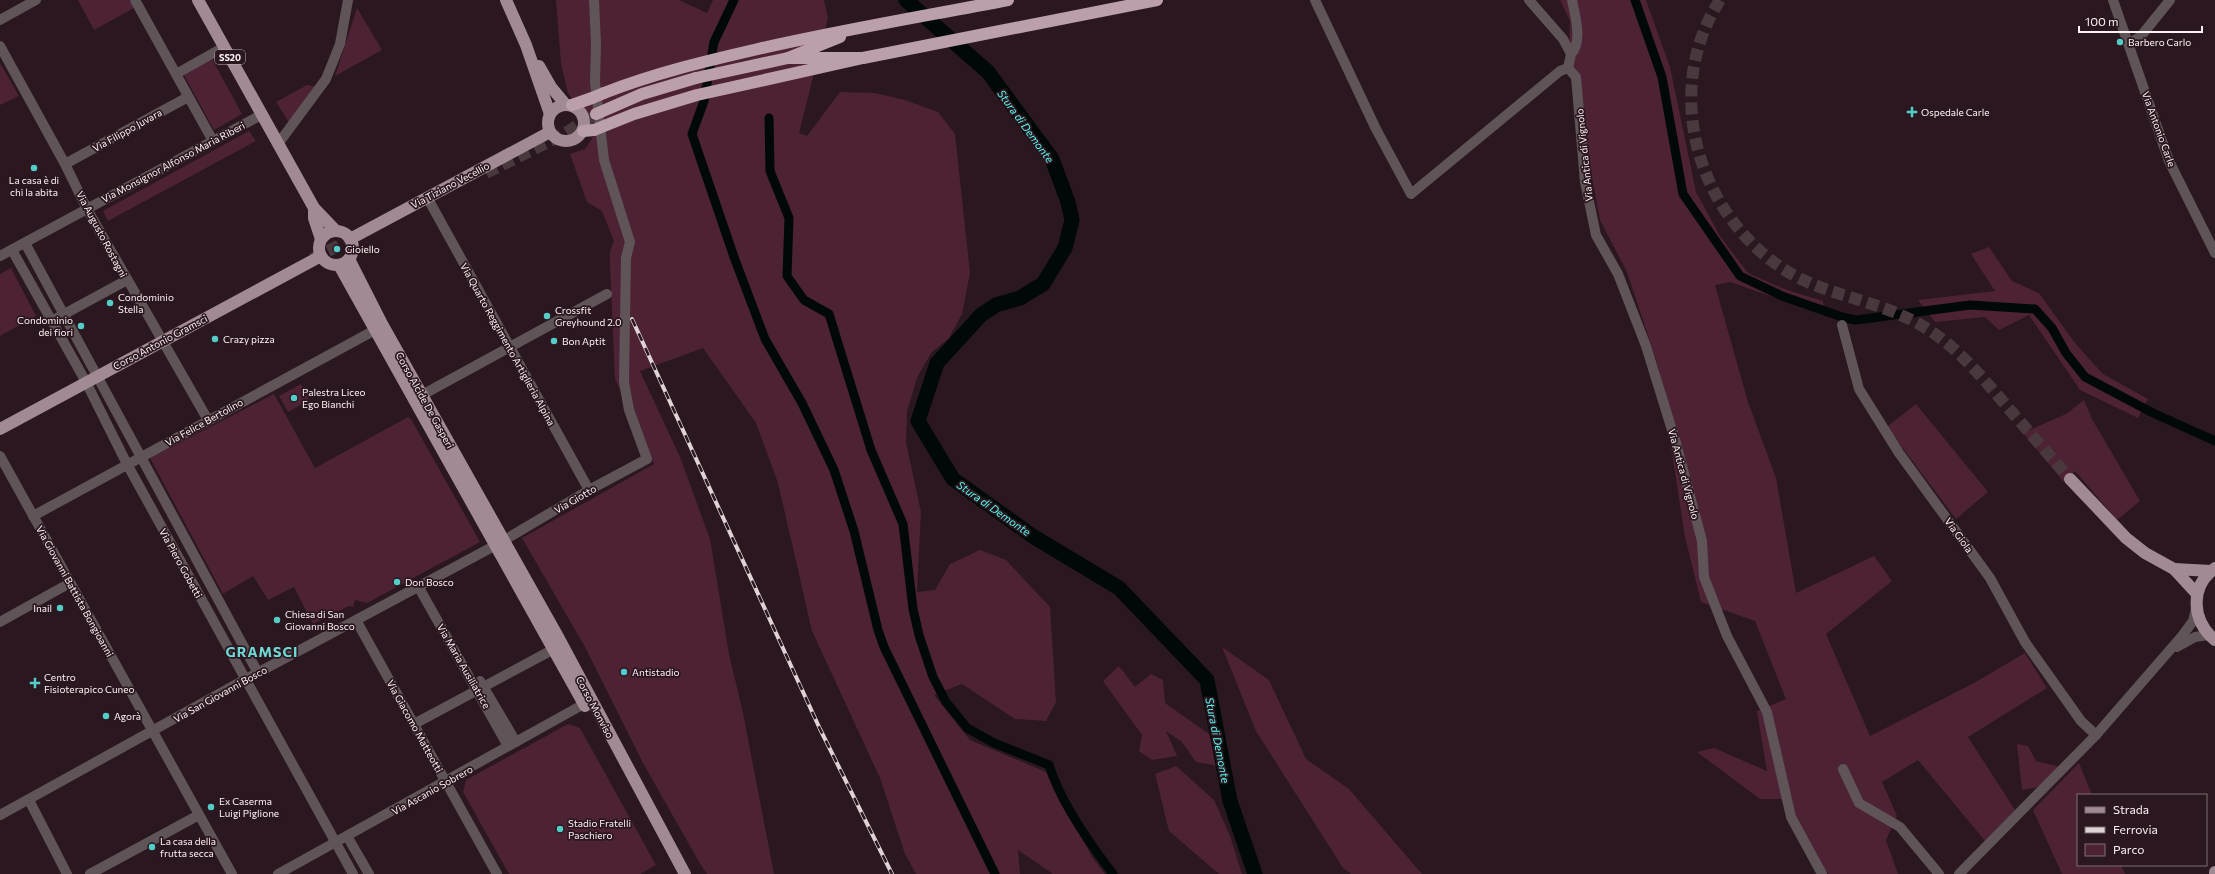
<svg xmlns="http://www.w3.org/2000/svg" width="2215" height="874" viewBox="0 0 2215 874" font-family="Commissioner,sans-serif">
<style>
.green{fill:#4d2235}
.lines{fill:none;stroke-linecap:round;stroke-linejoin:round}
.canal{stroke:#000908;stroke-width:9}
.river{stroke:#000908;stroke-width:15}
.major-tunnel{stroke:#4a383f;stroke-width:12;stroke-dasharray:12 6;stroke-linecap:butt}
.highway-tunnel{stroke:#4a383f;stroke-width:12;stroke-dasharray:12 6;stroke-linecap:butt}
.minor{stroke:#5f5458;stroke-width:10}
.major{stroke:#a18a93;stroke-width:12}
.highway{stroke:#bb9faa;stroke-width:12}
.rail-casing{stroke:#e0d3d8;stroke-width:4}
.rail{stroke:#2b171f;stroke-width:2.5;stroke-dasharray:8;stroke-linecap:butt}
.highway-bridge{stroke:#bb9faa;stroke-width:12}
.poi-dot{fill:#54cdc8;stroke:#2b171f;stroke-width:1.5}
.labels{text-anchor:middle;dominant-baseline:central;stroke-width:3.5;stroke-linejoin:round;paint-order:stroke}
.shield{fill:#2b171f;stroke:#beb0b6;stroke-width:1}
.shield-label{font-size:9px;font-weight:bold;fill:#fdf1f6}
.poi-label{font-size:10px;fill:#fdf1f6;stroke:#2b171f;text-anchor:start}
.street-label{font-size:10px;fill:#fdf1f6;stroke:#2b171f}
.water-label{font-size:11px;font-style:italic;fill:#56f7f0;stroke:#2b171f}
.district-label{font-size:14px;font-weight:bold;letter-spacing:1px;fill:#6fdad5;stroke:#2b171f}
</style>
<rect width="100%" height="100%" fill="#2b171f"/>
<g class="green">
<polygon points="78,0 129,0 134,8 94,30"/>
<polygon points="556,0 679,0 707,13 713,0 824,0 828,18 799,133 807,136 840,92 875,93 905,100 938,112 955,134 970,273 962,314 949,338 931,353 917,378 907,411 906,443 921,512 917,592 935,590 950,564 980,550 1006,560 1050,607 1056,702 1046,721 1015,719 962,684 934,695 970,740 1046,772 1092,857 1105,874 1053,874 1018,850 1020,874 916,874 905,854 880,778 812,631 778,483 756,423 703,348 640,371 680,457 710,539 729,654 743,713 774,874 707,874 699,862 643,763 585,647 522,538 654,464 615,379 610,266 610,251 614,241 602,211 587,202 570,154 585,149 595,134 568,93 561,64"/>
<polygon points="1560,0 1646,0 1670,67 1696,192 1720,236 1748,273 1787,290 1823,301 1824,315 1730,282 1715,285 1748,402 1776,478 1796,593 1874,556 1892,581 1826,634 1870,736 1974,683 2025,653 2047,688 1968,737 2015,810 1985,841 1918,760 1882,782 1897,816 1886,840 1898,874 1828,874 1812,852 1785,799 1760,799 1697,752 1714,748 1767,771 1757,711 1786,699 1755,621 1701,602 1685,537 1659,369 1627,272 1600,220 1569,55 1570,21"/>
<polygon points="357,8 382,50 335,76"/>
<polygon points="212,59 242,114 214,130 184,75"/>
<polygon points="0,63 19,96 0,105"/>
<polygon points="307,85 317,87 290,124 276,102"/>
<polygon points="249,131 256,141 108,221 103,211"/>
<polygon points="1989,247 2012,281 2039,293 2075,343 2103,374 2148,399 2138,418 2080,390 2029,315 1999,330 1985,317 1935,322 1918,300 1995,291 1971,254"/>
<polygon points="11,268 36,316 0,336 0,274"/>
<polygon points="301,384 309,400 288,412 279,396"/>
<polygon points="274,394 315,468 408,417 411,419 480,542 367,603 355,600 353,607 349,606 313,624 294,587 268,600 253,576 223,594 150,458"/>
<polygon points="2084,400 2092,419 2140,501 2117,520 2075,471 2063,481 2023,433 2066,414"/>
<polygon points="1916,404 1988,492 1956,519 1887,427"/>
<polygon points="1222,647 1269,680 1306,759 1349,789 1422,874 1351,874 1343,868 1256,731"/>
<polygon points="1119,666 1135,687 1151,674 1163,680 1165,703 1209,734 1218,766 1196,762 1182,742 1166,731 1177,756 1152,760 1139,751 1142,735 1103,681"/>
<polygon points="568,724 580,728 656,865 640,874 509,874 463,792 466,780"/>
<polygon points="2017,744 2028,746 2036,761 2061,767 2038,787 2022,790"/>
<polygon points="2079,763 2092,795 2078,795 2078,865 2121,865 2125,874 2062,874 2033,810"/>
<polygon points="1176,766 1214,800 1230,836 1242,874 1219,874 1169,831 1155,774"/>
</g>
<g class="lines">
<g class="canal">
<polyline points="734,0 714,42 704,101 692,134 734,257 765,339 802,403 834,470 854,531 878,630 884,647 995,874"/>
<polyline points="1635,0 1662,77 1683,194 1740,276 1782,296 1842,317 1856,320 1970,305 2035,309 2052,328 2066,353 2085,377 2153,413 2215,441"/>
<path d="M769 118 770 171 789 218 787 276 804 300 829 314 871 450 903 524 913 609 919 635 933 677 946 702 967 728 994 743 1049 765C1060 801 1090 844 1113 874"/>
</g>
<polyline class="river" points="906,0 988,72 1052,159 1068,202 1072,220 1065,248 1043,284 1020,298 996,305 981,315 937,363 918,421 953,479 1034,537 1119,588 1207,680 1230,801 1255,874"/>
<path class="major-tunnel" d="M1720 0C1659 94 1700 223 1795 276 1839 299 1888 302 1932 332 1963 353 1986 382 2010 410 2030 433 2050 456 2070 479"/>
<g class="highway-tunnel">
<polyline points="486,173 564,134 596,114"/>
<polyline points="312,259 360,235"/>
</g>
<g class="minor">
<polyline points="135,0 213,141"/>
<polyline points="1315,0 1376,129 1411,194 1560,71 1568,68"/>
<polyline points="1529,0 1563,39 1571,54 1568,68"/>
<polyline points="2113,0 2169,161 2215,253"/>
<polyline points="0,20 36,0"/>
<polyline points="2129,44 2141,36 2170,0"/>
<polyline points="0,46 65,164 87,209 208,420"/>
<path d="M1571 54C1583 42 1575 15 1572 0"/>
<polyline points="1568,68 1576,77 1585,182 1596,235 1618,274 1646,346 1676,443 1702,541 1704,577 1727,636 1767,712 1791,817 1822,874"/>
<polyline points="176,74 224,47"/>
<polyline points="278,144 326,79 340,44 348,0"/>
<polyline points="65,164 188,97"/>
<polyline points="427,197 589,490"/>
<polyline points="25,243 258,673"/>
<polyline points="12,250 86,382 127,464 353,874"/>
<polyline points="0,256 261,115"/>
<polyline points="57,318 127,280"/>
<polyline points="1842,325 1859,389 1899,453 1990,578 2025,642 2081,721 2096,735"/>
<polyline points="422,395 607,294"/>
<polyline points="0,456 232,874"/>
<polyline points="33,516 375,330"/>
<polyline points="418,586 508,746"/>
<polyline points="356,620 497,874"/>
<polyline points="0,622 70,583"/>
<polyline points="2177,647 2195,637 2208,635"/>
<polyline points="480,681 516,742"/>
<polyline points="414,724 554,649"/>
<polyline points="1843,769 1859,803 1900,827 1939,874"/>
<polyline points="29,800 67,874"/>
<polyline points="0,815 246,679 496,545 589,490 647,459 629,410 624,382 626,258 630,242 604,160 595,82 596,44 594,0"/>
<polyline points="347,836 369,874"/>
<polyline points="90,874 197,816"/>
<polyline points="278,874 584,704"/>
<polyline points="1959,874 2096,735 2182,636 2193,621 2196,609"/>
</g>
<g class="major">
<polyline points="198,0 314,208 336,231"/>
<polyline points="506,0 526,45 550,114"/>
<polyline points="539,66 551,87 566,105"/>
<circle cx="566" cy="123" r="18"/>
<polyline points="314,208 314,218 321,239"/>
<circle cx="336" cy="248" r="17"/>
<polyline points="350,239 550,132"/>
<polyline points="349,259 382,324 557,635 685,874"/>
<polyline points="339,265 585,706"/>
<polyline points="0,429 321,256"/>
<polyline points="2070,479 2126,538 2145,553 2174,569 2197,594"/>
<path d="M2215 568C2189 587 2192 621 2215 640"/>
<polyline points="2174,569 2211,571"/>
<polyline points="2215,874 2215,872"/>
</g>
<g class="highway">
<polyline points="788,58 863,58 1157,0"/>
<polyline points="696,78 788,58 840,37"/>
<path d="M604 93C655 73 706 61 758 49 841 30 925 16 1008 0"/>
<polyline points="572,105 592,98"/>
<polyline points="583,131 594,130"/>
</g>
<g class="rail-casing">
<polyline id="rail" points="632,319 820,729 892,874"/>
</g>
<use href="#rail" class="rail"/>
<g class="highway-bridge">
<polyline points="592,98 604,93"/>
<polyline points="596,114 642,94 696,78"/>
<polyline points="594,130 634,114 697,95 863,58"/>
</g>
</g>
<g class="poi-dot">
<circle cx="2120" cy="42" r="4"/>
<path d="M1910 106h4v4h4v4h-4v4h-4v-4h-4v-4h4z"/>
<circle cx="34" cy="168" r="4"/>
<circle cx="337" cy="249" r="4"/>
<circle cx="110" cy="303" r="4"/>
<circle cx="547" cy="316" r="4"/>
<circle cx="81" cy="326" r="4"/>
<circle cx="215" cy="339" r="4"/>
<circle cx="554" cy="341" r="4"/>
<circle cx="294" cy="398" r="4"/>
<circle cx="397" cy="582" r="4"/>
<circle cx="60" cy="608" r="4"/>
<circle cx="277" cy="620" r="4"/>
<circle cx="624" cy="672" r="4"/>
<path d="M33 677h4v4h4v4h-4v4h-4v-4h-4v-4h4z"/>
<circle cx="106" cy="716" r="4"/>
<circle cx="211" cy="807" r="4"/>
<circle cx="560" cy="829" r="4"/>
<circle cx="152" cy="847" r="4"/>
</g>
<g class="labels">
<rect class="shield" x="215" y="50" width="30" height="14" rx="3"/>
<g class="shield-label">
<text x="230" y="57">SS20</text>
</g>
<g class="poi-label">
<text x="2128" y="42">Barbero Carlo</text>
<text x="1921" y="112">Ospedale Carle</text>
<text x="34" y="180" text-anchor="middle">La casa è di<tspan x="34" dy="12">chi la abita</tspan></text>
<text x="345" y="249">Gioiello</text>
<text x="118" y="297">Condominio<tspan x="118" dy="12">Stella</tspan></text>
<text x="555" y="310">Crossfit<tspan x="555" dy="12">Greyhound 2.0</tspan></text>
<text x="73" y="320" text-anchor="end">Condominio<tspan x="73" dy="12">dei fiori</tspan></text>
<text x="223" y="339">Crazy pizza</text>
<text x="562" y="341">Bon Aptit</text>
<text x="302" y="392">Palestra Liceo<tspan x="302" dy="12">Ego Bianchi</tspan></text>
<text x="405" y="582">Don Bosco</text>
<text x="52" y="608" text-anchor="end">Inail</text>
<text x="285" y="614">Chiesa di San<tspan x="285" dy="12">Giovanni Bosco</tspan></text>
<text x="632" y="672">Antistadio</text>
<text x="44" y="677">Centro<tspan x="44" dy="12">Fisioterapico Cuneo</tspan></text>
<text x="114" y="716">Agorà</text>
<text x="219" y="801">Ex Caserma<tspan x="219" dy="12">Luigi Piglione</tspan></text>
<text x="568" y="823">Stadio Fratelli<tspan x="568" dy="12">Paschiero</tspan></text>
<text x="160" y="841">La casa della<tspan x="160" dy="12">frutta secca</tspan></text>
</g>
<g class="street-label">
<text transform="translate(2159 129) rotate(70)">Via Antonio Carle</text>
<text transform="translate(127 130) rotate(-29)">Via Filippo Juvara</text>
<text transform="translate(1584 155) rotate(-96)">Via Antica di Vignolo</text>
<text transform="translate(173 162) rotate(-28)">Via Monsignor Alfonso Maria Riberi</text>
<text transform="translate(450 185) rotate(-28)">Via Tiziano Vecellio</text>
<text transform="translate(102 234) rotate(62)">Via Augusto Rostagni</text>
<text transform="translate(160 342) rotate(-28)">Corso Antonio Gramsci</text>
<text transform="translate(508 344) rotate(61)">Via Quarto Reggimento Artiglieria Alpina</text>
<text transform="translate(425 400) rotate(61)">Corso Alcide De Gasperi</text>
<text transform="translate(204 422) rotate(-29)">Via Felice Bertolino</text>
<text transform="translate(1684 474) rotate(75)">Via Antica di Vignolo</text>
<text transform="translate(575 499) rotate(-30)">Via Giotto</text>
<text transform="translate(1959 535) rotate(54)">Via Giola</text>
<text transform="translate(181 563) rotate(61)">Via Piero Gobetti</text>
<text transform="translate(75 591) rotate(61)">Via Giovanni Battista Bongioanni</text>
<text transform="translate(464 666) rotate(60)">Via Maria Ausiliatrice</text>
<text transform="translate(220 694) rotate(-29)">Via San Giovanni Bosco</text>
<text transform="translate(595 707) rotate(62)">Corso Monviso</text>
<text transform="translate(415 726) rotate(61)">Via Giacomo Matteotti</text>
<text transform="translate(432 790) rotate(-29)">Via Ascanio Sobrero</text>
</g>
<g class="water-label">
<text transform="translate(1026 126) rotate(54)">Stura di Demonte</text>
<text transform="translate(994 508) rotate(35)">Stura di Demonte</text>
<text transform="translate(1218 740) rotate(79)">Stura di Demonte</text>
</g>
<g class="district-label">
<text x="262" y="651">GRAMSCI</text>
</g>
</g>
<rect x="2077" y="794" width="130" height="72" fill="#2b171f" stroke="#7f6e75"/>
<rect x="2085" y="807" width="20" height="6" fill="#a18a93" stroke="#7f6e75"/>
<text x="2113" y="814" font-size="12" fill="#fdf1f6">Strada</text>
<rect x="2085" y="827" width="20" height="6" fill="#e0d3d8" stroke="#7f6e75"/>
<text x="2113" y="834" font-size="12" fill="#fdf1f6">Ferrovia</text>
<rect x="2085" y="844" width="20" height="12" fill="#4d2235" stroke="#7f6e75"/>
<text x="2113" y="854" font-size="12" fill="#fdf1f6">Parco</text>
<path d="M2079 26v6h123v-6" fill="none" stroke="#fdf1f6" stroke-width="2"/>
<text x="2085" y="26" font-size="12" fill="#fdf1f6" stroke="#2b171f" stroke-width="3" paint-order="stroke">100 m</text>
</svg>
